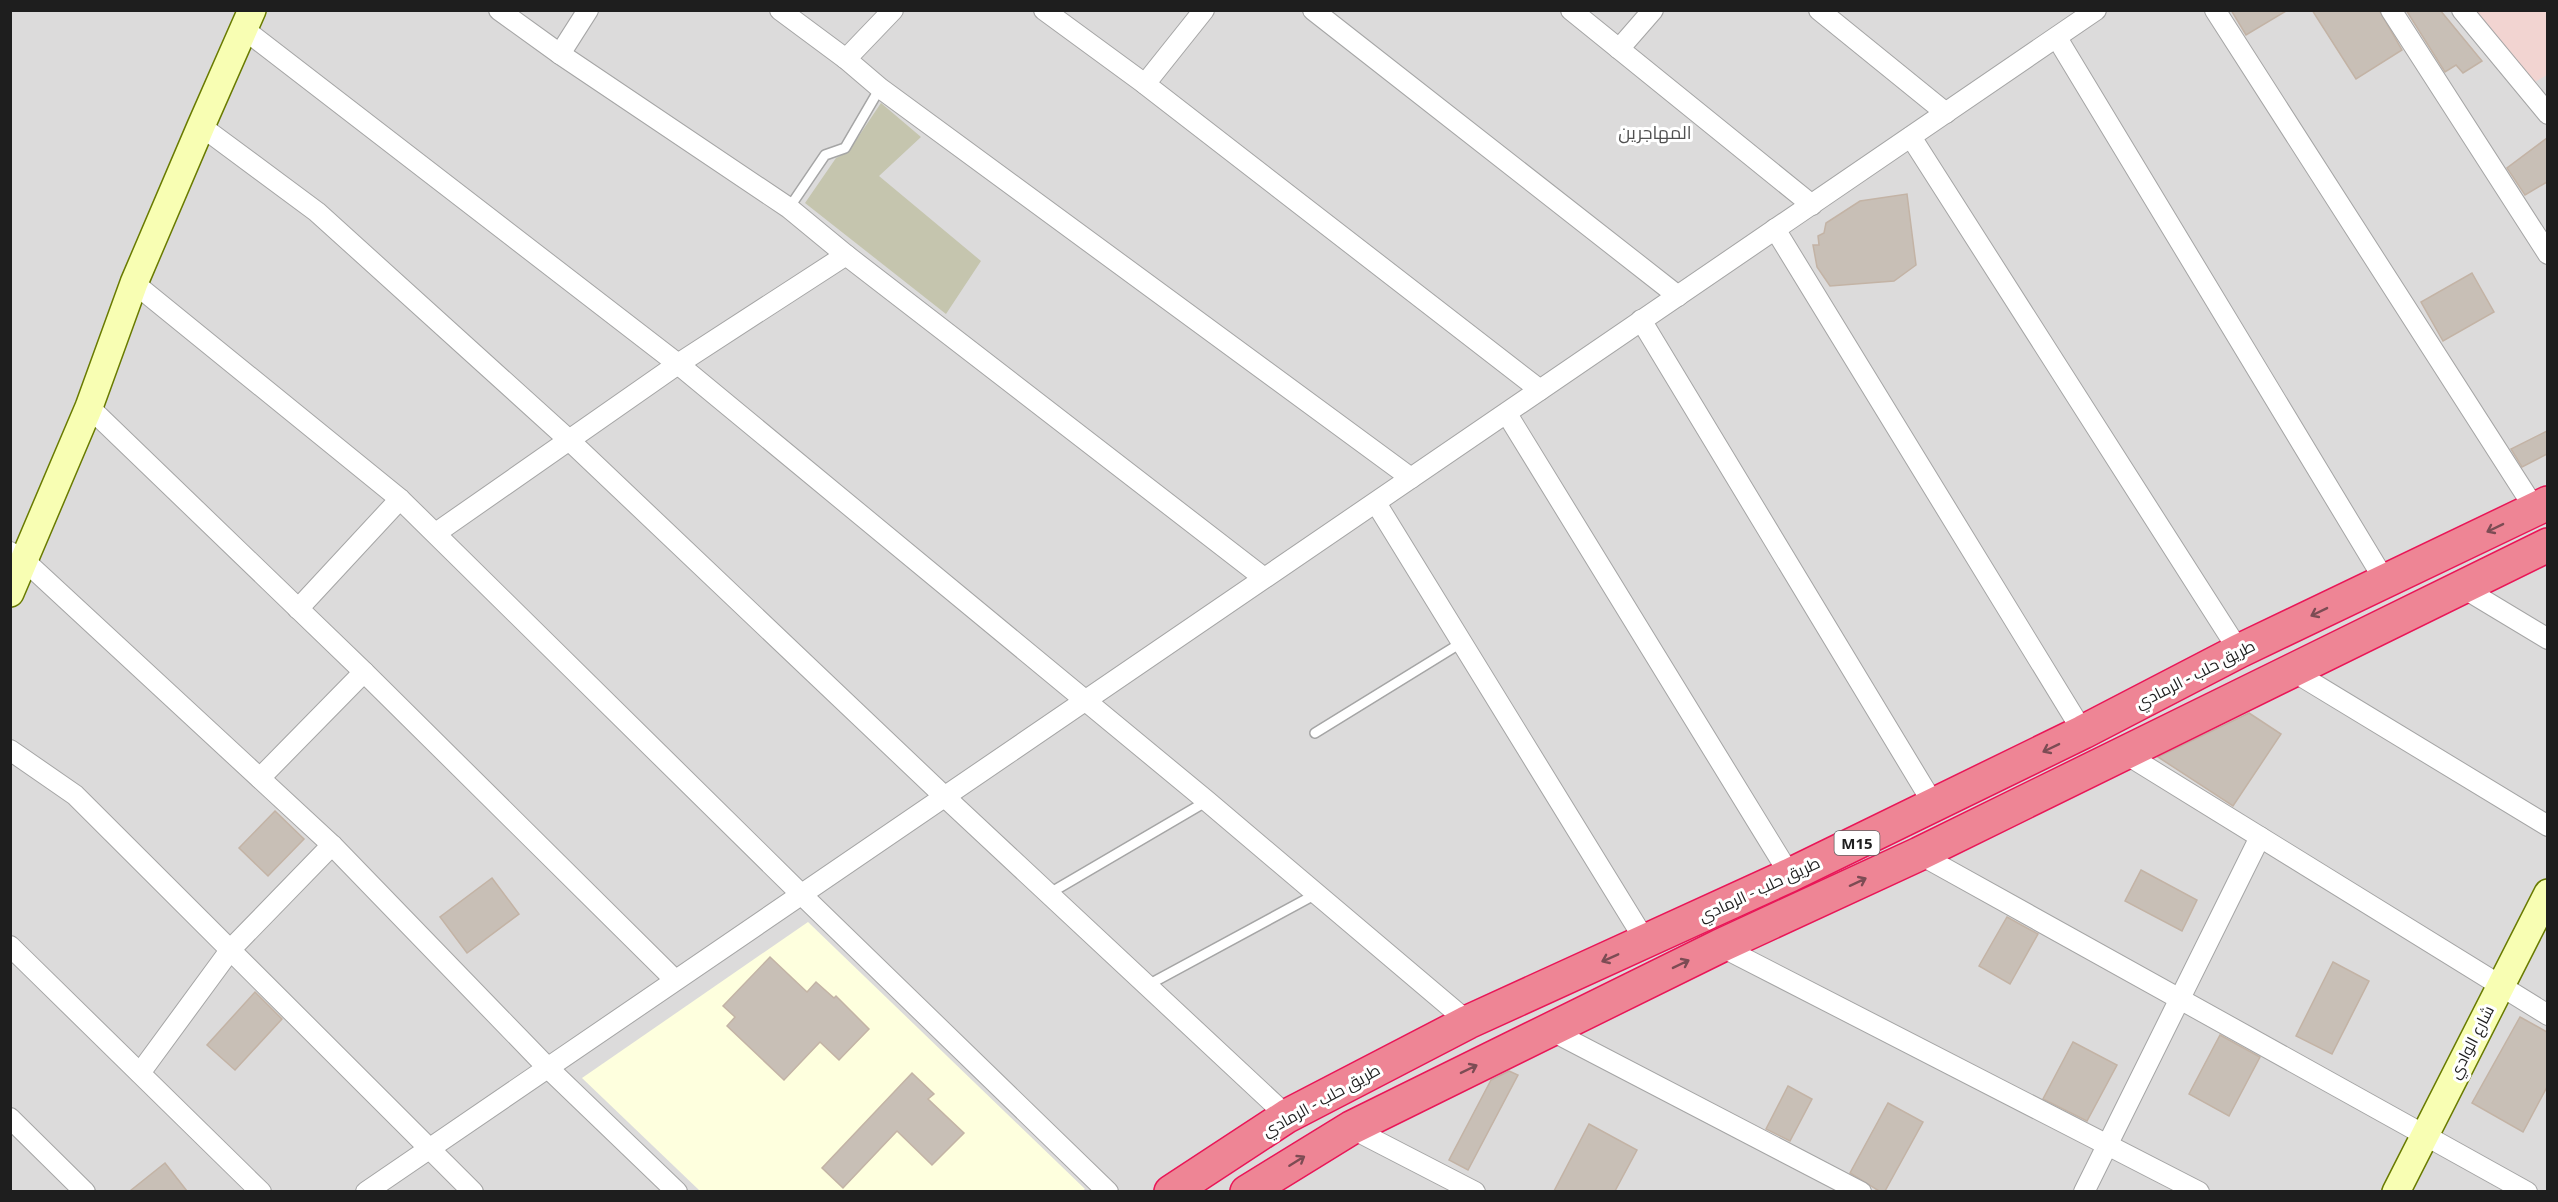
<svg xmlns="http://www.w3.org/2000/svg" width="2558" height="1202" viewBox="0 0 2558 1202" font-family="'Open Sans',Cairo,sans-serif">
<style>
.residential{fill:#dcdbdb}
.commercial{fill:#f2d4d1}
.education{fill:#feffde}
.construction{fill:#c5c5ae}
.building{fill:#c8bfb6;stroke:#c3b3a5;stroke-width:1.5}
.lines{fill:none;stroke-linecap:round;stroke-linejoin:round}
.lane-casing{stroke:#a5a5a5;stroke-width:12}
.street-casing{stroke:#a5a5a5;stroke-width:22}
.secondary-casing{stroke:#697b00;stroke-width:30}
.highway-casing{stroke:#e91657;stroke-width:36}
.lane{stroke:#fff;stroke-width:9}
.street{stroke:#fff;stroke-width:20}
.secondary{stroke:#f8feb3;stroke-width:27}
.highway{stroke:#ee8595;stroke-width:33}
.oneway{stroke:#7c4c54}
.labels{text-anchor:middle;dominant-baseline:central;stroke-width:6;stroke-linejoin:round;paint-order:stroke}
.shield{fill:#fff;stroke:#626262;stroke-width:1.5}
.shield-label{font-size:15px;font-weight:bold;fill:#1e1e1e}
.street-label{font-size:16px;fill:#1e1e1e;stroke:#fff}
.neighbourhood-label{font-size:18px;fill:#515151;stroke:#fff}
</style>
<rect width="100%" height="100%" fill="#f0ece4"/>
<rect class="residential" x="11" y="11" width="2536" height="1180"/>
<polygon class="commercial" points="2471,11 2547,11 2547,75 2535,82"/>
<polygon class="education" points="808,922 1085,1189 1081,1192 700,1191 582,1078"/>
<polygon class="construction" points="881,103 921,137 879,176 981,261 946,314 805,203 836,158 848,152"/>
<g class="building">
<polygon points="2231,10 2288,10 2246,35"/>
<polygon points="2312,10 2379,10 2402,50 2356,79"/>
<polygon points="2406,10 2440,10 2482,61 2463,73 2456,65 2445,72"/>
<polygon points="2547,138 2547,182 2525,195 2507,168"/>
<polygon points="1907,194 1916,265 1894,281 1830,286 1817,267 1813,245 1819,245 1818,236 1824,233 1826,223 1860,201"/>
<polygon points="2472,273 2494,312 2443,341 2421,302"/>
<polygon points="2547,431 2547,454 2522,467 2511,449"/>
<polygon points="2249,713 2281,734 2233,806 2158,757"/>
<polygon points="275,811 304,839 268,876 239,848"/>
<polygon points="2141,870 2197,900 2182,931 2125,901"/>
<polygon points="492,878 519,914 467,953 440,917"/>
<polygon points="2007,917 2038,934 2010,984 1979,966"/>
<polygon points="770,957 807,992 816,982 834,998 836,996 869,1029 839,1060 820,1042 784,1080 727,1026 735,1017 723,1006"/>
<polygon points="2333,962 2369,981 2332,1054 2296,1036"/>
<polygon points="255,992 282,1019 235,1070 207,1045"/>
<polygon points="2520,1017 2547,1032 2547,1087 2523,1132 2472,1103"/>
<polygon points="2220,1035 2260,1057 2229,1116 2189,1094"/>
<polygon points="2073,1042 2117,1065 2087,1121 2043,1099"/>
<polygon points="1509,1071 1518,1075 1468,1170 1449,1160 1491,1080"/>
<polygon points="912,1073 934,1094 928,1099 964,1133 932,1165 897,1131 843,1188 822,1168"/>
<polygon points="1788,1086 1812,1099 1790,1141 1766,1129"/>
<polygon points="1888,1103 1923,1122 1885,1191 1879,1191 1850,1173"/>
<polygon points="1589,1124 1637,1150 1615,1191 1554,1191"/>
<polygon points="165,1163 187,1191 130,1191"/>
</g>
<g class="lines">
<g class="lane-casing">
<g id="lane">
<polyline points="789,208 825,155 845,148 880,88"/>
<polyline points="1315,733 1461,643"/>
<polyline points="1050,893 1207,801"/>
<polyline points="1148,985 1316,894"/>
</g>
</g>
<g class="street-casing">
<g id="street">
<polyline points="499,10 560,54 789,208 846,255 1264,578"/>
<polyline points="780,10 846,59 880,88 1411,478"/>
<polyline points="1044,10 1145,84 1540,390"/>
<polyline points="1313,10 1678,296"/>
<polyline points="1571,10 1812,205"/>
<polyline points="1819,10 1946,113"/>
<polyline points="2215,10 2535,509"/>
<polyline points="2391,10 2548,254"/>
<polyline points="2462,10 2548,114"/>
<polyline points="245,30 678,364 1207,801 1468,1022"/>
<polyline points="2057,38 2385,581"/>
<polyline points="1619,49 1653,10"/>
<polyline points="560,54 588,10"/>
<polyline points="846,59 893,10"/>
<polyline points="1145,84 1204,10"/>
<polyline points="201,126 317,212 569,440 945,797 1287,1116"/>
<polyline points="1911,137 2239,651"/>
<polyline points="1775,229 2083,732"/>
<polyline points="134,283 400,499 802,895 1108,1192"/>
<polyline points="1641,320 1934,805"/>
<polyline points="89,407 364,672 675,980"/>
<polyline points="1507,414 1790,875"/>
<polyline points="1376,503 1646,942"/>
<polyline points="436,533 678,364 846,255"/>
<polyline points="10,552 25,561 332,845 547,1067 677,1192"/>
<polyline points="2460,586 2548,639"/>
<polyline points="298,609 400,499"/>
<polyline points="2291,670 2548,826"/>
<polyline points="10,750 75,795 473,1192"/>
<polyline points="2124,753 2548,1015"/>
<polyline points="260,778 364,672"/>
<polyline points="1919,854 2527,1192"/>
<polyline points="10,946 261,1192"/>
<polyline points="1720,946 2199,1192"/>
<polyline points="1548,1029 1861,1192"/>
<polyline points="140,1073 231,949 332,845"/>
<polyline points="10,1118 85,1192"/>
<polyline points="1351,1128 1475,1192"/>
<polyline points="366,1192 2096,10"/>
<polyline points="2084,1192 2260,837"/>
</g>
</g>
<g class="secondary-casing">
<g id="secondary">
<polyline points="10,593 89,407 134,283 201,126 252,10"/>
<polyline points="2396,1192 2548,893"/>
</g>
</g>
<g class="highway-casing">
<g id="highway">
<polyline points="1171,1192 1287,1116 1468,1022 1790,875 2083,732 2239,651 2548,503"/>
<polyline points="1247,1192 1351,1128 1720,946 1919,854 2548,545"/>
</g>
</g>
<use href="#lane" class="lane"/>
<use href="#street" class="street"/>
<use href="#secondary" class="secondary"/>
<use href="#highway" class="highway"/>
</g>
<defs><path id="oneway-shaft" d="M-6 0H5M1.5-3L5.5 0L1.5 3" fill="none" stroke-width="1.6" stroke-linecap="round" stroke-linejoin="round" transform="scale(1.5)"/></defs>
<g class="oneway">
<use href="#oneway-shaft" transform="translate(2495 528) rotate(154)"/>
<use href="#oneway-shaft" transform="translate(2319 612) rotate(154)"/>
<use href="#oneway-shaft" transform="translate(2051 748) rotate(154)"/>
<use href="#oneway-shaft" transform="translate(1858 882) rotate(-25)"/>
<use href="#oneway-shaft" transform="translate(1610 958) rotate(156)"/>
<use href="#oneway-shaft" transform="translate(1681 964) rotate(-26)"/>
<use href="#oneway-shaft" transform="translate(1469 1069) rotate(-26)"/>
<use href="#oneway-shaft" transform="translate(1297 1161) rotate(-32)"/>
</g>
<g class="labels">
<rect class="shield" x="1834.5" y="831" width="45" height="24" rx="4.5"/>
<g class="shield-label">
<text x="1857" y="843">M15</text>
</g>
<g class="street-label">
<text transform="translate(2195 674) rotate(-27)">طريق حلب - الرمادي</text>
<text transform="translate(1759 889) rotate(-25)">طريق حلب - الرمادي</text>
<text transform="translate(2471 1042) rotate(-63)">شارع الوادي</text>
<text transform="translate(1321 1100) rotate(-29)">طريق حلب - الرمادي</text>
</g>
<g class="neighbourhood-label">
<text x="1655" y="132">المهاجرين</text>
</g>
</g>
<rect width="2558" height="1202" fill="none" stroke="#1e1e1e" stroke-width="24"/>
</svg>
